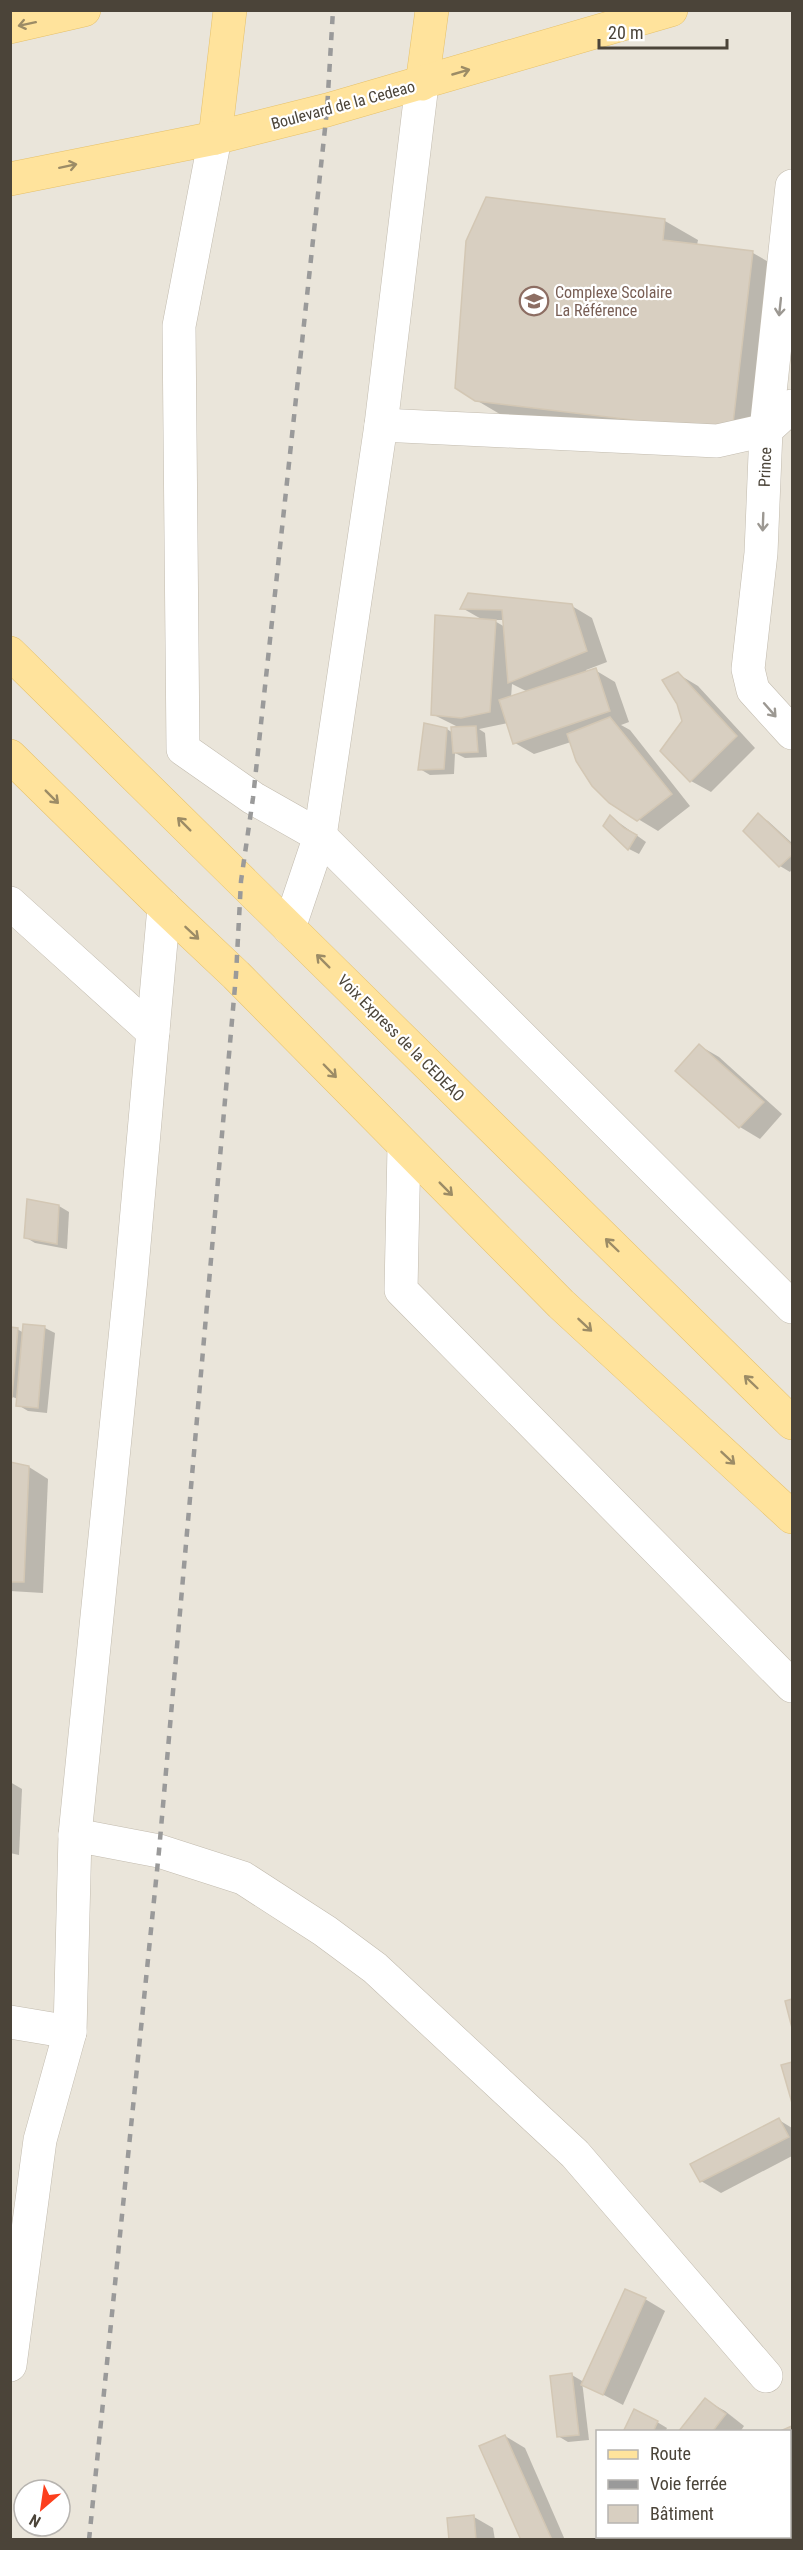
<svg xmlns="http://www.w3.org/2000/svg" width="803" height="2550" viewBox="0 0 803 2550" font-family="'Roboto Condensed',sans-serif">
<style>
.residential{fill:#eae5da;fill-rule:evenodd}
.shadow{fill:#0003;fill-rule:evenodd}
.building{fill:#d8cfc1;stroke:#d3c7b4;stroke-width:1.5}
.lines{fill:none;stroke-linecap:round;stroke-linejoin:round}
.minor-casing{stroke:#c2bbae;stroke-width:34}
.major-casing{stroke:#e6c16a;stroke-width:34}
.minor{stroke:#fff;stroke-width:33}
.major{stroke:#ffe39c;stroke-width:33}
.rail{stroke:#9a9a9a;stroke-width:4.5;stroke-dasharray:8 8;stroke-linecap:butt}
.oneway{stroke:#9c8c66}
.oneway2{stroke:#9c9892}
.labels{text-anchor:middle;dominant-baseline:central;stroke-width:4.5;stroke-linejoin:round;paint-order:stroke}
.street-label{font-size:16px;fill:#4b4439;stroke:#fff}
.education-label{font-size:16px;fill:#785e54;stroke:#fff;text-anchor:start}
</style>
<rect width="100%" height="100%" fill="#f6f3ec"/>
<path class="residential" d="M11 11H792V2539L11 2540ZM598 2432H790V2536H598ZM24 2490H60V2526H24Z"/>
<g class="shadow">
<polygon points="665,221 698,240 697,245 753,253 786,272 765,450 510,420 476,400"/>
<path d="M572 606 592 618 607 662 586 670 587 673 595 670 615 682 629 722 621 725 630 730 690 806 658 831 638 819 571 742 534 754 515 743 508 723 479 729 485 733 487 757 465 758 455 753 454 774 430 775 420 769 447 729 453 733 460 728 432 714 483 620 462 608ZM493 620H505V627ZM512 684 528 692 511 698Z"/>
<polygon points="678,674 698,686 755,748 711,792 691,781 662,751 684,721"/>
<polygon points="758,815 768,821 792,843 792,869 790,872 780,866"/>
<polygon points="611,817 646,842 639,854 629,849 605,826"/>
<polygon points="700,1046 719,1057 782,1114 760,1139 740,1127 677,1071"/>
<polygon points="59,1206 69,1212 67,1249 35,1243 25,1237"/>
<polygon points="45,1328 55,1333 47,1413 28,1411 18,1405 18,1399 10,1396 17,1329 24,1333"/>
<polygon points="10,1464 29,1467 48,1479 43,1593 10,1591"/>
<polygon points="10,1782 22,1789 19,1855 10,1853"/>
<polygon points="779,2120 792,2128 792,2156 721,2193 701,2181"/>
<polygon points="645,2299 665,2311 623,2405 583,2384"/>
<polygon points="572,2375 582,2381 589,2440 568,2442 558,2436"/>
<polygon points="705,2400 725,2411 744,2426 740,2432 680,2432"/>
<polygon points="657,2422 667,2428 665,2432 624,2432"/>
<polygon points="792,2427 792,2461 790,2462 790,2432 782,2432"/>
<polygon points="505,2436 525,2448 565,2540 523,2540"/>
<polygon points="474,2517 493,2528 495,2540 450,2540"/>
</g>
<g class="building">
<polygon points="486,197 665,219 663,240 753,251 732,432 475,401 455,388 466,241"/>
<polygon points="468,593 572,604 587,651 508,683 502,610 460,609"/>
<polygon points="435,615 496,620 490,712 461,718 431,715"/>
<polygon points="596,668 610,711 513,744 499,700"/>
<polygon points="678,672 737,736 690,782 660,751 682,721 677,704 662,680"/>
<polygon points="610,717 672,794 637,821 609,803 592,786 576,761 567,734"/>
<polygon points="424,723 447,728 444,769 418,770"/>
<polygon points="476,726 478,752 453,753 451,727"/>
<polygon points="758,813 792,845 792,855 779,867 743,831"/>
<polygon points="610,815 624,828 637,835 628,850 603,826"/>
<polygon points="699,1044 764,1102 739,1128 675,1071"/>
<polygon points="27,1199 59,1205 57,1244 24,1238"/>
<polygon points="23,1324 45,1326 38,1408 16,1406"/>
<polygon points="10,1327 18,1328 12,1397 10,1396"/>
<polygon points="10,1462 29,1466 24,1582 10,1582"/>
<polygon points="792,1999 792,2028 785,2001"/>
<polygon points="792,2062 792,2103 781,2065"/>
<polygon points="779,2118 789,2137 700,2182 690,2164"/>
<polygon points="625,2289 646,2298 603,2395 581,2385"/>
<polygon points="572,2373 579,2435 557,2437 550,2376"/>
<polygon points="705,2398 726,2414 712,2432 678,2432"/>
<polygon points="634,2409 658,2421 653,2432 623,2432"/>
<polygon points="792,2426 792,2452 790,2453 790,2432 778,2432"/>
<polygon points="505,2435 552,2540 521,2540 479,2446"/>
<polygon points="474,2515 476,2540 449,2540 447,2518"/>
<polygon points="698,2536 713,2536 717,2540 696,2540"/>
</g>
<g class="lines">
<g class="minor-casing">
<g id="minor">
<polyline points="215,138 179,326 183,749 253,798 320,836 792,1307"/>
<polyline points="792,186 766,430 761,553 748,669 753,690 792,733"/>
<polyline points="381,425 717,441 766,430 792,406"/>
<polyline points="10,903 153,1032"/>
<polyline points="289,928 320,836 381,425 422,84"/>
<polyline points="404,1147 401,1290 792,1686"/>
<polyline points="75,1835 159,1851 243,1878 325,1931 375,1968 575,2154 766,2376"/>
<polyline points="10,2022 70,2032"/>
<polyline points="10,2365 40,2140 70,2032 75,1835 131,1279 164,907"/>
</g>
</g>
<g class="major-casing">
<g id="major">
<polyline points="10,27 84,10"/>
<polyline points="422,84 432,10"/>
<polyline points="215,138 230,10"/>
<polyline points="10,179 215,138 327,110 671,10"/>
<polyline points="10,653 792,1423"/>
<polyline points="10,756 164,907 236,975 561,1304 792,1517"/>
</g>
</g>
<use href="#minor" class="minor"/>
<use href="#major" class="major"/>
<polyline class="rail" points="89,2540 159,1851 236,975 241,881 253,798 327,110 333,10"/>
</g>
<defs><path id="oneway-shaft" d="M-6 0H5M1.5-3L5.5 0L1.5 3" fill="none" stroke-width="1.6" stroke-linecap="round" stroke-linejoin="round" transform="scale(1.5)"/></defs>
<g class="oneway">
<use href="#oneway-shaft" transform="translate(27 24) rotate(168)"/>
<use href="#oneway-shaft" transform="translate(461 72) rotate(-16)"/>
<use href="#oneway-shaft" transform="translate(68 166) rotate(-12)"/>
<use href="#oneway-shaft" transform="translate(52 797) rotate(45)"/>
<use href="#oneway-shaft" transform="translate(184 824) rotate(-135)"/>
<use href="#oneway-shaft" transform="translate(192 933) rotate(43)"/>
<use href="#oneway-shaft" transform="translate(323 961) rotate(-135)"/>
<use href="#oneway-shaft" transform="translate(330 1071) rotate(46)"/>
<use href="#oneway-shaft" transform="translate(446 1189) rotate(45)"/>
<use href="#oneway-shaft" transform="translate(612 1245) rotate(-136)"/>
<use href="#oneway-shaft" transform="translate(585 1325) rotate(43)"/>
<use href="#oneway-shaft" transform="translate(751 1382) rotate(-136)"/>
<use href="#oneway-shaft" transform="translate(728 1458) rotate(43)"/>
</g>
<g class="oneway2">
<use href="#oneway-shaft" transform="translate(780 307) rotate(96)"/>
<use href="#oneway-shaft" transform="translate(763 522) rotate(92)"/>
<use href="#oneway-shaft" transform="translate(770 710) rotate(49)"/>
</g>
<defs>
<g id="school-ring" transform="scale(1.5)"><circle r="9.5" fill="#fff" stroke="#8d6e63" stroke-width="1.5"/><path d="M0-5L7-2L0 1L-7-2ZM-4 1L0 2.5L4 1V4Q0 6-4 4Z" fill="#8d6e63"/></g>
</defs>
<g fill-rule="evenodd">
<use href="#school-ring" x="534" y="301"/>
</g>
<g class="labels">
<g class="street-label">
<text transform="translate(343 105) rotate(-15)">Boulevard de la Cedeao</text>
<text transform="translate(765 467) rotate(-88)">Prince</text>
<text transform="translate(401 1038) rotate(45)">Voix Express de la CEDEAO</text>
</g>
<g class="education-label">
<text x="555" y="292">Complexe Scolaire<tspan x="555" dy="18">La Référence</tspan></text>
</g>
</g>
<rect width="803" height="2550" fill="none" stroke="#4b4439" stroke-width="24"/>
<rect x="596" y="2430" width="195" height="108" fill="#ffffff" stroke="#b7b4b0" stroke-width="1.5"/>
<rect x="608" y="2450" width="30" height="9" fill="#ffe39c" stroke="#b7b4b0" stroke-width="1.5"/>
<text x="650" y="2460" font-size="18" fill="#4b4439">Route</text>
<rect x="608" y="2480" width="30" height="9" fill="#9a9a9a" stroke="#b7b4b0" stroke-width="1.5"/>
<text x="650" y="2490" font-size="18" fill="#4b4439">Voie ferrée</text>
<rect x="608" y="2505" width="30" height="18" fill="#d8cfc1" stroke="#b7b4b0" stroke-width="1.5"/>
<text x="650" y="2520" font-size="18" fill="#4b4439">Bâtiment</text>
<g transform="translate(42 2508) rotate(209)"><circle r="28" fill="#ffffff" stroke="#b7b4b0" stroke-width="1.5"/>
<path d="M0-4.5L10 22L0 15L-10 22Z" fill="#fc3f1d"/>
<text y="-9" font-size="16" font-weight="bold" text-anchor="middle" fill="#4b4439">N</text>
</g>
<path d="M599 39v9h128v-9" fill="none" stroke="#4b4439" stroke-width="3"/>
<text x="608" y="39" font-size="18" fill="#4b4439" stroke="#ffffff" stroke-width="4.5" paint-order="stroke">20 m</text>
</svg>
